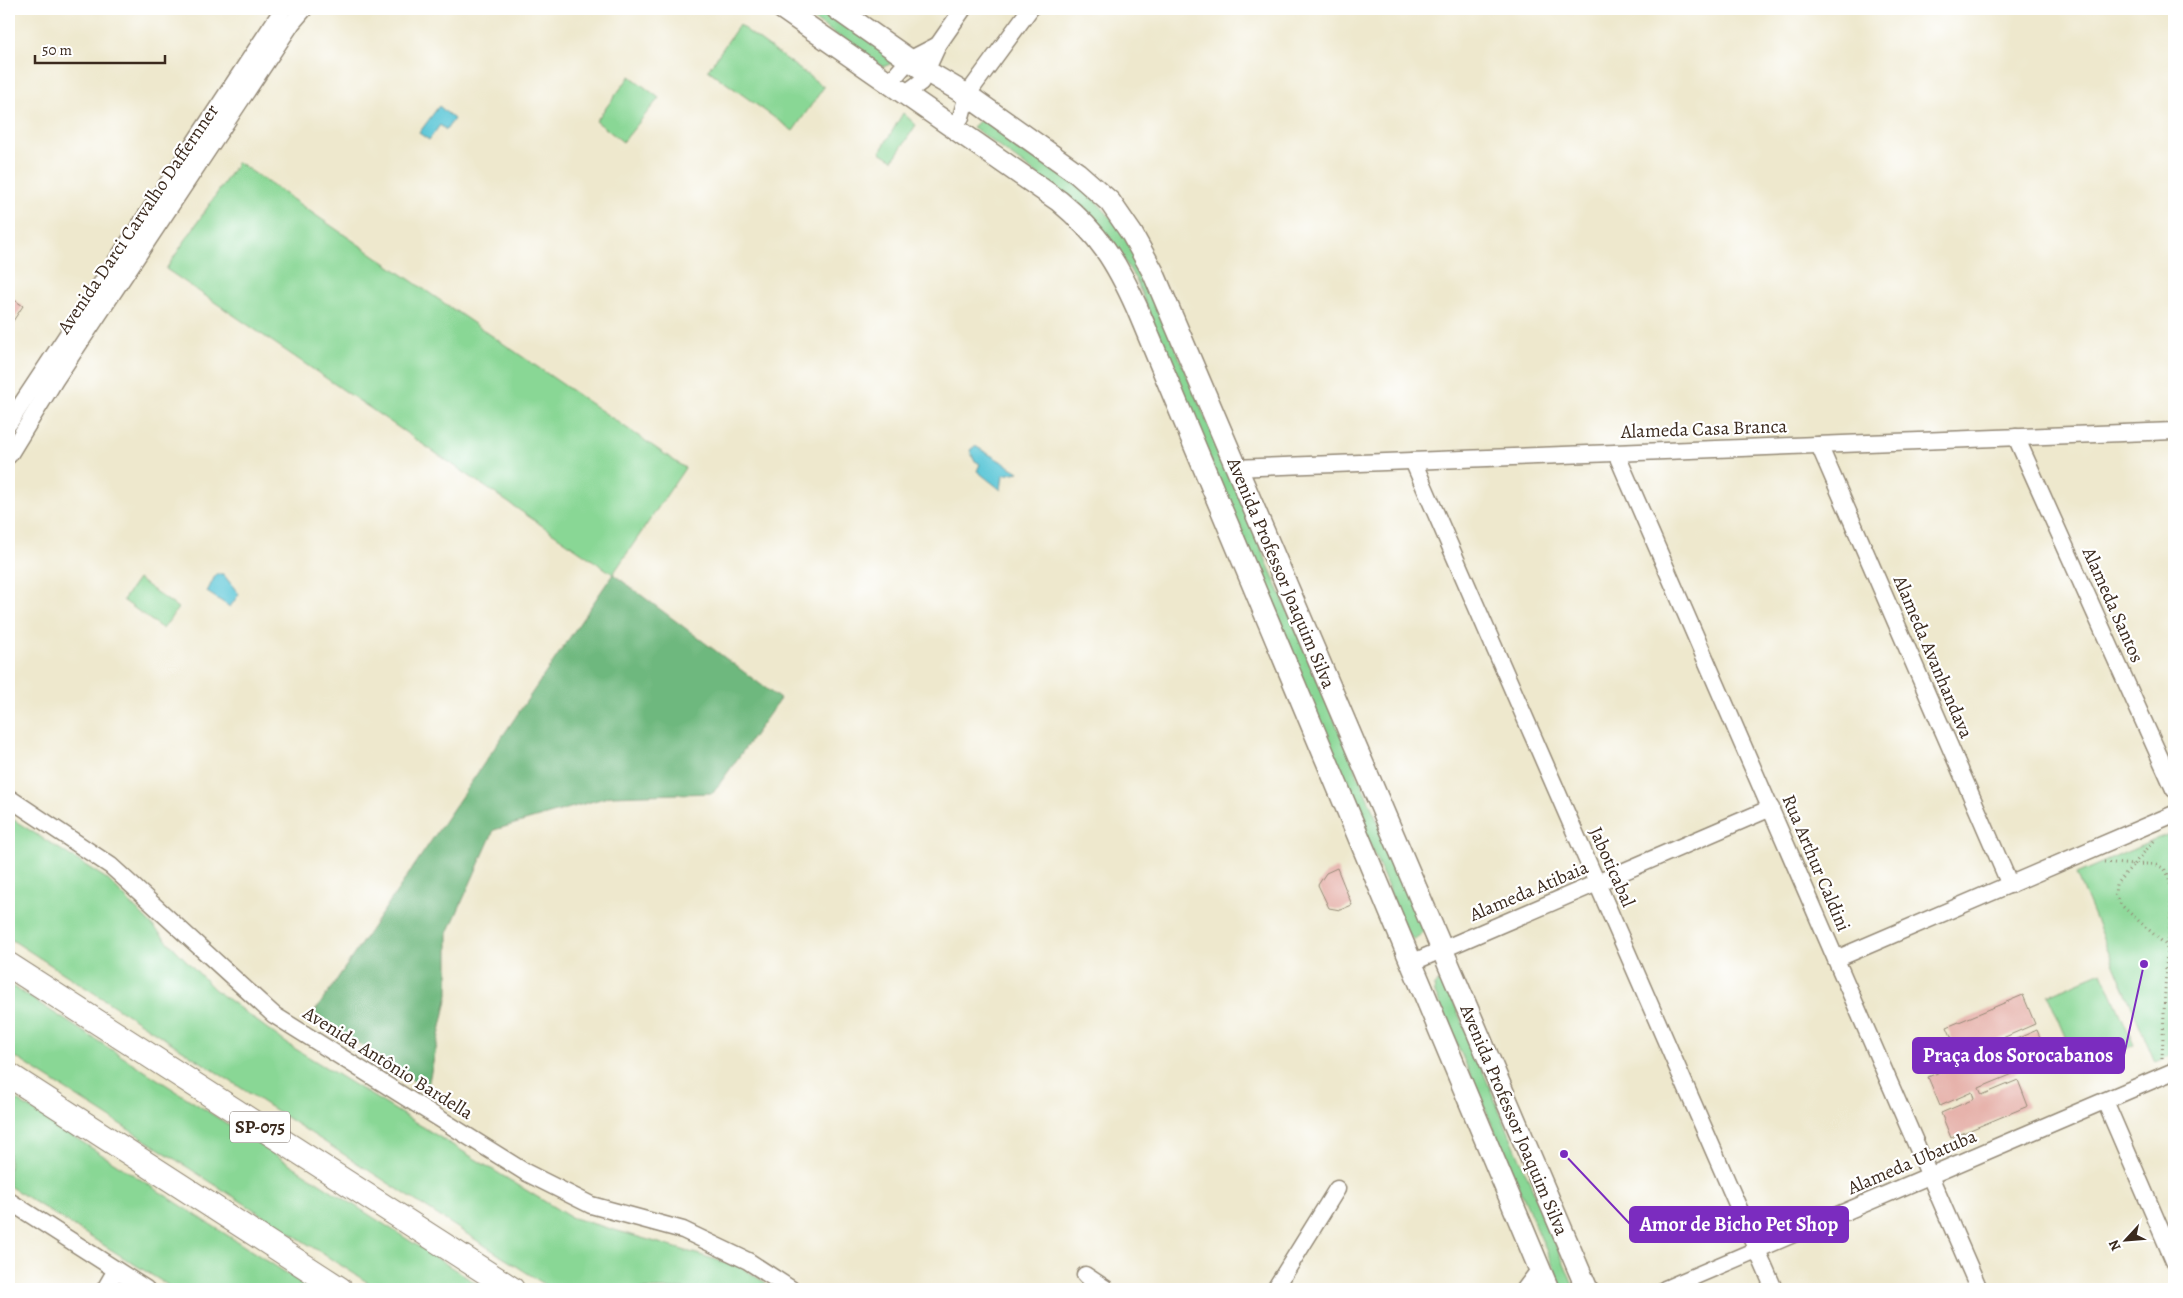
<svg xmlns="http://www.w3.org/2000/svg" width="2183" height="1298" viewBox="0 0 2183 1298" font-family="Alegreya,serif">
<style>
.green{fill:#89d795;stroke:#62805a}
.forest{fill:#6eb87e;stroke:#54714e}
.water{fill:#5ec8d8;stroke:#4c797b}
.building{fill:#e6b2ab}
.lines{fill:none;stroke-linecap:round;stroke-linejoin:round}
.minor-casing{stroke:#948976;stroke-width:19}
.major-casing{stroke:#948976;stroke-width:24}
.highway-casing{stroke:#948976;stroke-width:26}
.path{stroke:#948976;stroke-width:3;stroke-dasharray:1 4;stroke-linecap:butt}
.minor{stroke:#fff;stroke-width:16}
.major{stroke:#fff;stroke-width:21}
.highway{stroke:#fff;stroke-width:24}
.labels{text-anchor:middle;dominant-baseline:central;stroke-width:4.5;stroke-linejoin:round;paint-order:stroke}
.shield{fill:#fff;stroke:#766a62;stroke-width:1}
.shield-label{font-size:18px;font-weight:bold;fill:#3b2a1e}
.street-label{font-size:19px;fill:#3b2a1e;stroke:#fff}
.leader{fill:none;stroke:#7b2cbf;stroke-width:2}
.callout-dot{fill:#7b2cbf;stroke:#fff;stroke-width:2}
.callout{fill:#7b2cbf;stroke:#7b2cbf;stroke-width:2}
.callout-label{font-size:20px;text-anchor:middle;font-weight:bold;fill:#fff}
</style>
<rect width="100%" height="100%" fill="#fff"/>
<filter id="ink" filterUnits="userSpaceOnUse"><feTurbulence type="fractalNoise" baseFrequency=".02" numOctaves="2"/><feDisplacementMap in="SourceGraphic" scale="10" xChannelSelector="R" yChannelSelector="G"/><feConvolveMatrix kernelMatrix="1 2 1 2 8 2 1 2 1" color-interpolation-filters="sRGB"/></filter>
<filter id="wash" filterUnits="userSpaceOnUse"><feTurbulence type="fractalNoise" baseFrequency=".0096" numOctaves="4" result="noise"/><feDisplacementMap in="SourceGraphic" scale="20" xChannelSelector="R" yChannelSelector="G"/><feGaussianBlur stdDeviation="1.12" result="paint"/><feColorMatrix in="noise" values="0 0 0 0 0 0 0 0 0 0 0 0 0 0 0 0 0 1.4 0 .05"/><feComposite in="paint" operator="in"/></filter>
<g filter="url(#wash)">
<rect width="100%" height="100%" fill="#eee8cd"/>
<g class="green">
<polygon points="799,9 826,9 899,60 883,67"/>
<polygon points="739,25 824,87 793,131 708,70"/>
<polygon points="630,76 659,98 623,142 596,121"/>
<polygon points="903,113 916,125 893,160 880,152"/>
<polygon points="983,118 1054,171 1088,192 1118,226 1139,263 1424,930 1420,936 1414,940 1407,933 1136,280 1112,240 1078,205 973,127"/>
<polygon points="238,162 685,468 613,574 166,269"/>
<polygon points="138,579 178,608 163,629 123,600"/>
<polygon points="9,817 107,879 214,989 289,1045 570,1217 741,1267 775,1289 552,1289 9,938"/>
<polygon points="2171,833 2174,833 2174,1054 2155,1062 2076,874"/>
<polygon points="2102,972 2134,1045 2080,1069 2048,995"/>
<polygon points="1438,982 1445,982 1575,1289 1563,1289 1435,993 1434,986"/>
<polygon points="9,984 485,1289 378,1289 9,1053"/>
<polygon points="9,1095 311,1289 174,1289 9,1186"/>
</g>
<polygon class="forest" points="613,574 780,699 713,793 611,796 494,830 448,933 448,995 427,1090 314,1013"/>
<g class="water">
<polygon points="439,106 454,119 446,130 440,125 429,140 419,133"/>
<polygon points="975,446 1019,472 1003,475 1001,490 977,471 980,464 974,460 970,450"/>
<polygon points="216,574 223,574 239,594 230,607 207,592"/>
</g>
<g id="blocks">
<g class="building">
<polygon points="9,296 23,306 9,327"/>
<polygon points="1337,868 1352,905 1340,910 1329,908 1318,885 1326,873"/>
<polygon points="2023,995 2035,1024 1982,1047 1984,1053 2037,1030 2049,1059 1979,1088 1982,1095 2018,1080 2028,1106 1951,1138 1941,1113 1974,1099 1972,1092 1940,1106 1928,1077 1975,1057 1972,1051 1960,1057 1947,1027"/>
</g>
</g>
</g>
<g filter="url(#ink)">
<use href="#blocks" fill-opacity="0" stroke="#948976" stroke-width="1"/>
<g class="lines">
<g class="minor-casing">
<g id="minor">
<polyline points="890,82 909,60 938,45"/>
<polyline points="906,93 921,82 938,45 963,9"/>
<polyline points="948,123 957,121 961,117 967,95 1030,9"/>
<polyline points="9,423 283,9"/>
<polyline points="2016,437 2174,789"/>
<polyline points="1819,445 2010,885"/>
<polyline points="1616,453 1979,1289"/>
<polyline points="9,455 55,380 292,23 304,9"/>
<polyline points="1413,461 1774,1289"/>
<polyline points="1235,468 2174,431"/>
<polyline points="9,798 111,866 274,1015 525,1172 591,1205 683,1230 748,1261 791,1289"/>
<polyline points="1836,959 2174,814"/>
<polyline points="1411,963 1771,808"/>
<polyline points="2105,1101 2174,1261"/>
<polyline points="9,1201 146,1289"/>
<polyline points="1085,1275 1106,1289"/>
<polyline points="105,1289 116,1270"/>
<polyline points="1275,1289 1337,1189"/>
<polyline points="1525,1289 1540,1269"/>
<polyline points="1665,1289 2174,1071"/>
</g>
</g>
<g class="major-casing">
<g id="major">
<path d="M783 9 1059 201C1099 234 1116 261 1137 308L1548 1289"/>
<polyline points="837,9 921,68 967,95 1077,173 1110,202 1132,234 1153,272 1587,1289"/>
</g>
</g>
<g class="highway-casing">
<g id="highway">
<polyline points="9,965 512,1289"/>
<polyline points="9,1075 340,1289"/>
</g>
</g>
<g class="path">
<polyline points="2104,862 2133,865 2154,841"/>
<path d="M2162 1059 2167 946C2170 931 2176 878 2164 869 2155 862 2143 864 2133 865L2116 884 2115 894 2121 905 2167 946 2174 951"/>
</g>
<use href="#minor" class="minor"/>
<use href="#major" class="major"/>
<use href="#highway" class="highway"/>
</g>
</g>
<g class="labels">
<rect class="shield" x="230" y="1111.5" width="60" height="31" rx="4"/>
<g class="shield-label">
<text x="260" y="1127">SP-075</text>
</g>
<g class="street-label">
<text transform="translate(138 219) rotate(-56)">Avenida Darci Carvalho Daffernner</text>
<text transform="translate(1704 429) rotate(-2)">Alameda Casa Branca</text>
<text transform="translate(1281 573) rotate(67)">Avenida Professor Joaquim Silva</text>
<text transform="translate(2113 605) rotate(66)">Alameda Santos</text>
<text transform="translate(1933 657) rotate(67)">Alameda Avanhandava</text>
<text transform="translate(1816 863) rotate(67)">Rua Arthur Caldini</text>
<text transform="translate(1612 867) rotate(66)">Jaboticabal</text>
<text transform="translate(1529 891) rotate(-23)">Alameda Atibaia</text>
<text transform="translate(388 1063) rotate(32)">Avenida Antônio Bardella</text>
<text transform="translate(1514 1120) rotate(67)">Avenida Professor Joaquim Silva</text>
<text transform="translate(1912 1162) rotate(-23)">Alameda Ubatuba</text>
</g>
</g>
<path class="leader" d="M2144 964L2124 1055M1564 1154L1630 1224"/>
<g class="callout-dot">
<circle cx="2144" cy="964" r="5"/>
<circle cx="1564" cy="1154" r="5"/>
</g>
<g class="callout">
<rect x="1913" y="1038" width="211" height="35" rx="5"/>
<rect x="1630" y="1207" width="218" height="35" rx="5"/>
</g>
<g class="callout-label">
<text x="2018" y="1062">Praça dos Sorocabanos</text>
<text x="1739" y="1231">Amor de Bicho Pet Shop</text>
</g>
<rect width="2183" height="1298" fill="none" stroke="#fff" stroke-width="30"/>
<g transform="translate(2126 1240) rotate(244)" stroke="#ffffff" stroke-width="4" paint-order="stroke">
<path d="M0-4L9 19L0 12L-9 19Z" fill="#3b2a1e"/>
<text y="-8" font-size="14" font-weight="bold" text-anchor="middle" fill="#3b2a1e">N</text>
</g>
<path d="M35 55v8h130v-8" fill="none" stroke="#3b2a1e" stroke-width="2.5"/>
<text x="42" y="55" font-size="15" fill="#3b2a1e" stroke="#ffffff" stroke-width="4" paint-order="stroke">50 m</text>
</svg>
